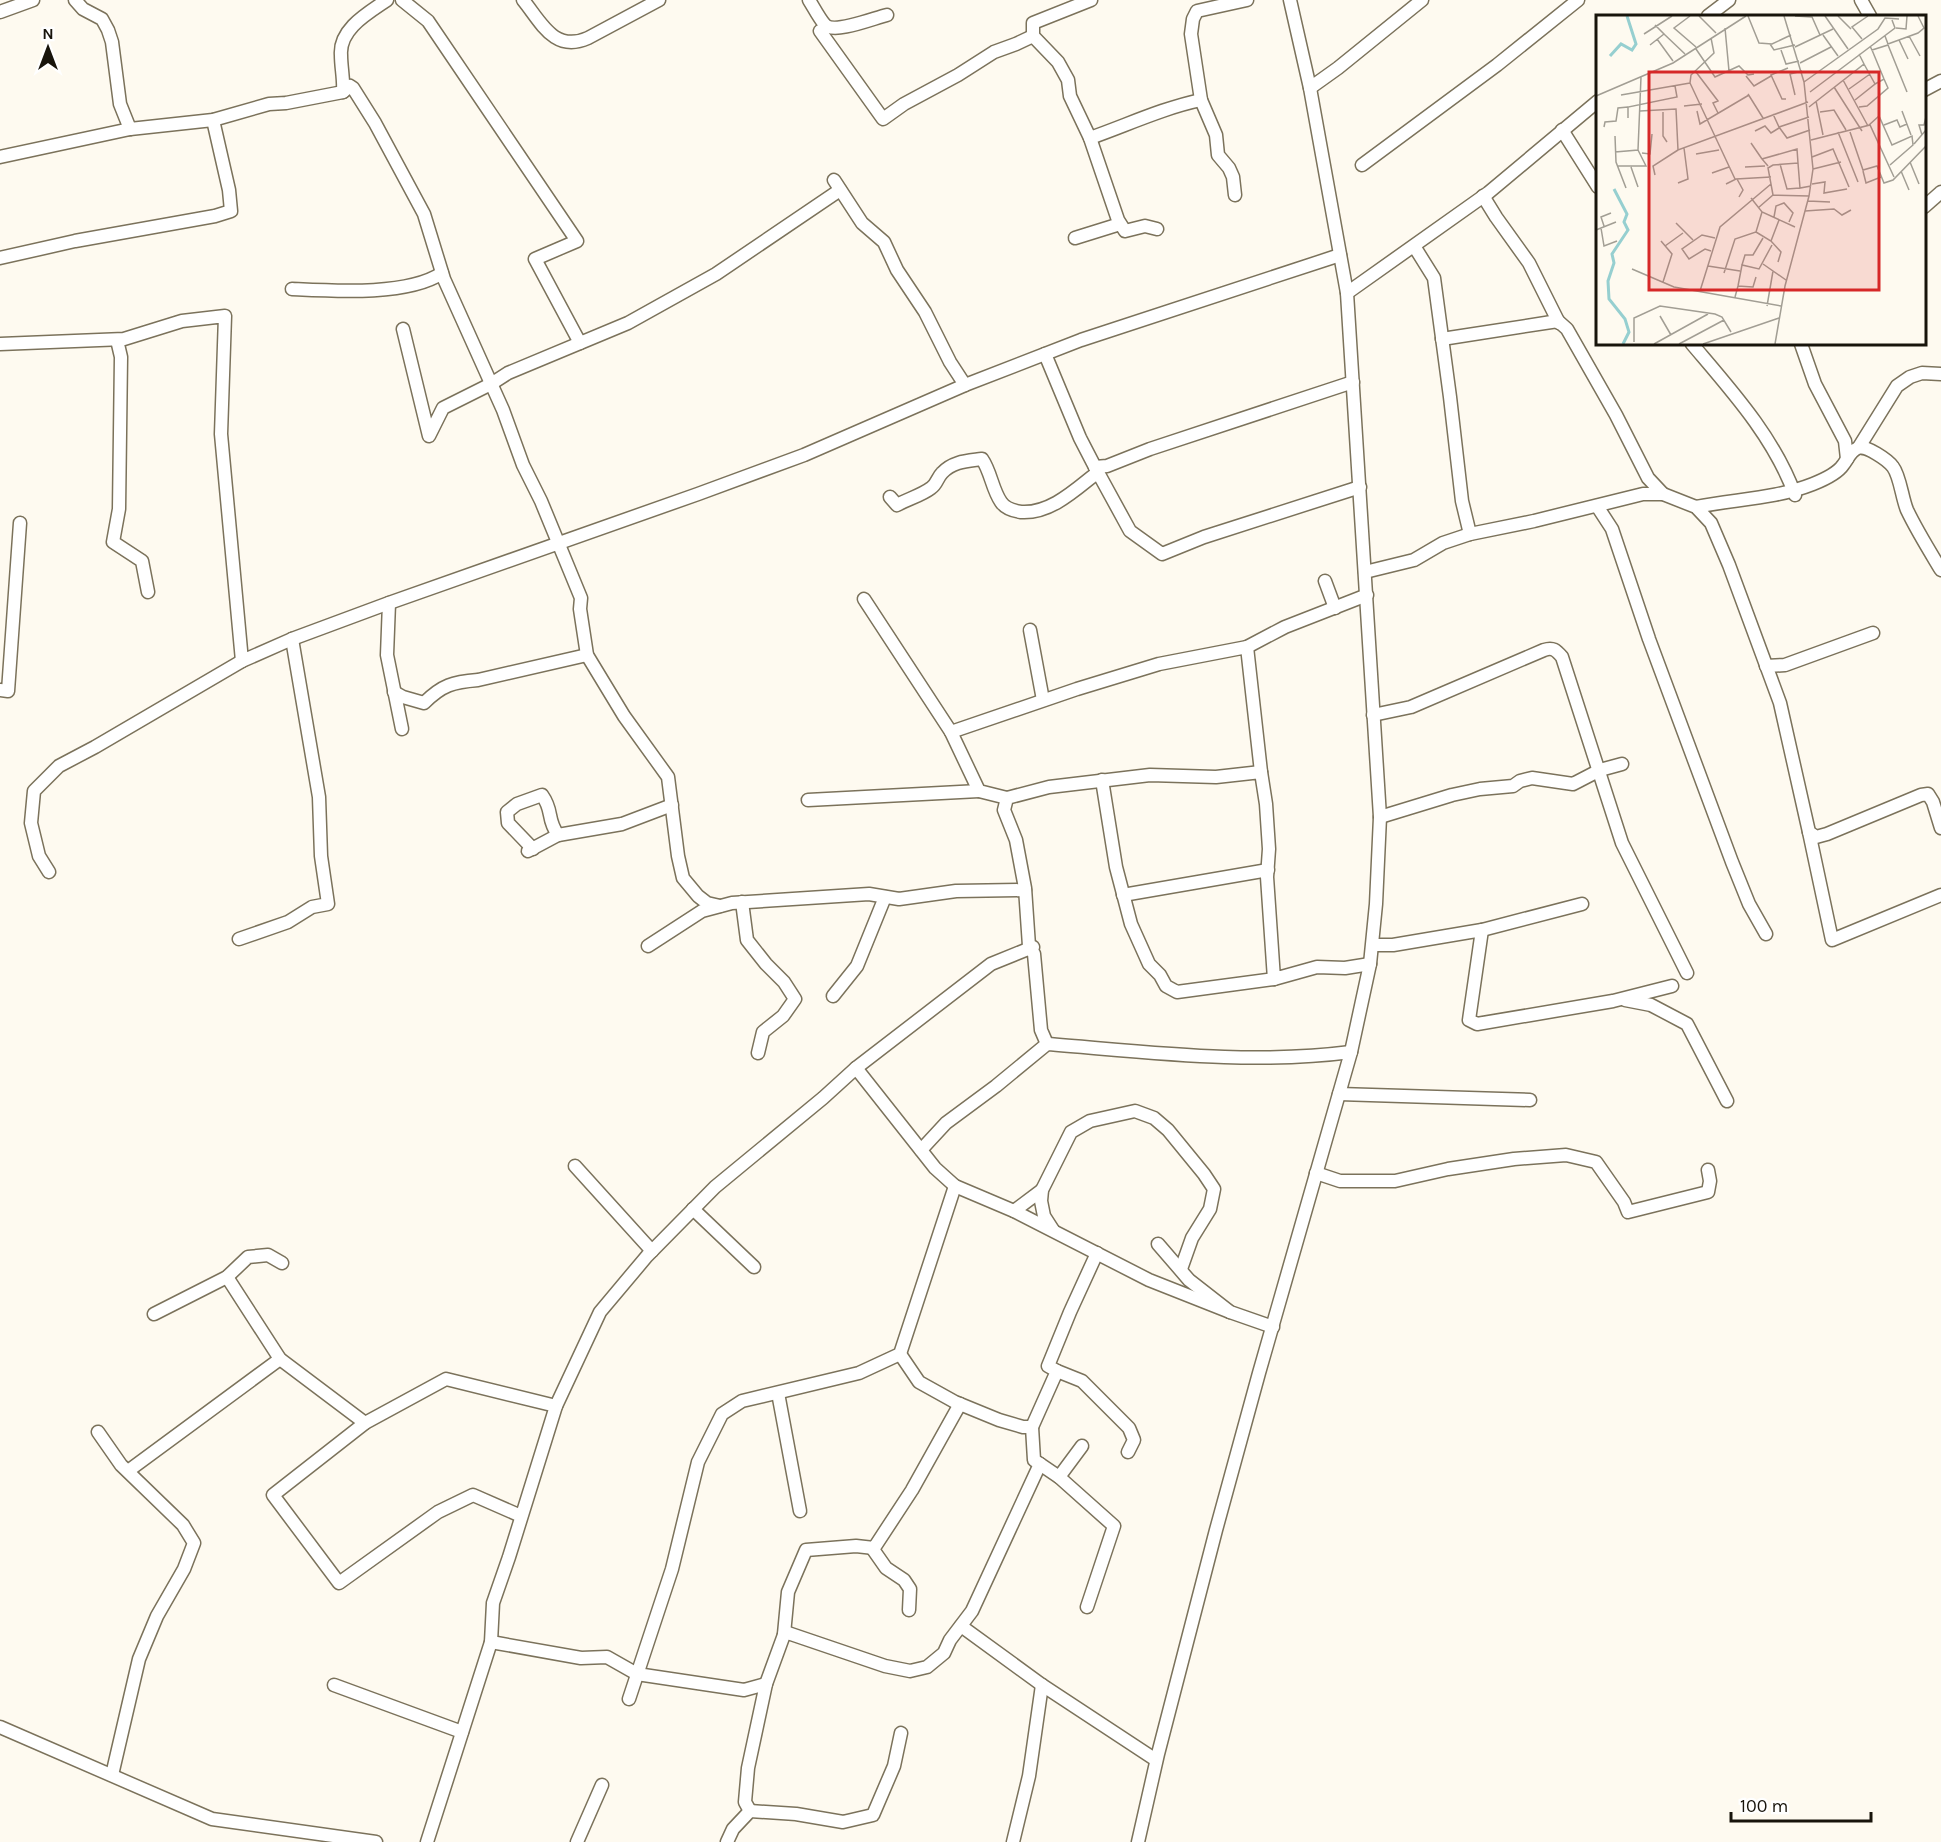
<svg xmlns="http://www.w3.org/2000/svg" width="1941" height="1842" viewBox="0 0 1941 1842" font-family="Karla,sans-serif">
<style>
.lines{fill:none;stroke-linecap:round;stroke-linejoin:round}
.minor-casing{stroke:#7b725b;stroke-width:15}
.minor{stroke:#fff;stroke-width:12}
.inset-river{fill:none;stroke:#96cfd0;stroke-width:3}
.inset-road{fill:none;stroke:#a29e94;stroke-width:1.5}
.view{fill:#d62828;fill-opacity:0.15;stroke:#d62828;stroke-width:3}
.inset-edge{fill:none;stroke:#18140b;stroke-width:3}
</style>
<rect width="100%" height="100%" fill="#fefaf0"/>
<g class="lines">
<g class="minor-casing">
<g id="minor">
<polyline points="75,0 83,9 102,19 108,30 112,42 120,104 130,129"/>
<polyline points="402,0 428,21 577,241 535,259 580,343"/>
<path d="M523 0C541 22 554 53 588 38L659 0"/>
<path d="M809 0C814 8 819 18 825 25 835 34 874 18 887 15"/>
<polyline points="1091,0 1033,23 1033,36 1058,62 1068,80 1070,96 1090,138 1118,220 1125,231 1145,226 1157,229"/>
<polyline points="1861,0 1870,16"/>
<polyline points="0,12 33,0"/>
<polyline points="1708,16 1729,0"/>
<polyline points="820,31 883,119 904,104 958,75 994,52 1016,44 1033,36"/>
<polyline points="1310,88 1338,68 1422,0"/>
<polyline points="1924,90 1941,81"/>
<path d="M343 92C344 79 341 68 341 55 339 29 368 13 387 0"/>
<polyline points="1562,130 1598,187"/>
<path d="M1090 138C1127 125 1163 108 1201 100"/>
<polyline points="0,157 130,129 213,120 269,104 286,103 343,92 350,86 353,88 375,123 424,214 444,279 503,410 523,465 541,501 581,598 580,609 587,655 624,716 668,777 678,856 683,878 698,896 707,903 720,906"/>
<polyline points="1362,165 1497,65 1578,0"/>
<polyline points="834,180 862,223 884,242 897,270 925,312 950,362 965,385"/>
<polyline points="1235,195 1233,177 1229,168 1218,155 1216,135 1201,100 1191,34 1193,19 1197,11 1247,0"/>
<polyline points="1483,196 1496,217 1529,263 1559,323"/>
<polyline points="1924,207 1941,192"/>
<polyline points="1075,238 1120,224"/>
<polyline points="1414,246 1434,278 1450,397 1462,501 1470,534"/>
<polyline points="0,258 75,241 215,216 231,211 229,190 213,120"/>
<path d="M292 289C333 291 408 296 442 273"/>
<polyline points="1347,293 1488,193 1598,101"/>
<polyline points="403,329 429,436 443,408 491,384 508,373 628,323 716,274 840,190"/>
<polyline points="1442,339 1558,321 1567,329 1616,415 1648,478 1663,494"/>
<polyline points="117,340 121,357 119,509 113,542 142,561 148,592"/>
<polyline points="0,344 124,339 182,321 225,316 221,434 242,661 292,639 389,603 698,494 804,455 965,385 1081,340 1340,255"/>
<path d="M1692 344C1731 390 1774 437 1795 495"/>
<polyline points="1801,344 1815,384 1845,441 1847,459"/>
<polyline points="1045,354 1080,438 1095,467 1107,466 1150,449 1353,382"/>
<polyline points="1859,447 1897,386 1910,377 1922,373 1941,374"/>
<polyline points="1095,467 1130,531 1162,554 1204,537 1360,487"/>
<path d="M890 497 897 505C908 499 922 495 931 488 937 484 937 478 942 473 953 461 968 461 982 459 991 472 992 489 1001 502 1005 508 1014 511 1021 512 1051 514 1076 489 1098 472"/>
<polyline points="1597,506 1612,529 1649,639 1732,862 1749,904 1766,934"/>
<path d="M1696 507C1735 499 1775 499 1813 484 1823 480 1837 474 1843 465 1848 459 1850 451 1858 448 1866 445 1888 460 1893 467 1900 476 1902 498 1907 510 1917 531 1929 550 1941 570"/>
<polyline points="1365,572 1414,560 1443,543 1470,534 1534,521 1643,494 1663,494 1696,507 1711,523 1729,565 1780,703 1809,832 1816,837 1827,834 1921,795 1928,794 1933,802 1941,828"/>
<polyline points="1325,581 1335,608"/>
<polyline points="864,599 951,732"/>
<polyline points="389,603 387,655 402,729"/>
<polyline points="1030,630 1043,700"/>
<polyline points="1247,647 1285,627 1367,595"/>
<polyline points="1766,666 1785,665 1873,633"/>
<polyline points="0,690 8,691 20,523"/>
<path d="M394 692 403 697 424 703C442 685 453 682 478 680L587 655"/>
<path d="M1373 715 1411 707 1544 650C1553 647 1556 650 1562 657L1622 843 1687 973"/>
<polyline points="1102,780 1116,867 1131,924 1149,964 1160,975 1166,986 1177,992 1274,979"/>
<polyline points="1007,798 979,791 951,732 1077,689 1159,664 1247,647 1261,772"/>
<polyline points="808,800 979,791"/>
<polyline points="1380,817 1452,795 1480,789 1513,786 1520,781 1532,778 1573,784 1600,770 1622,764"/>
<polyline points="1809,832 1832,940 1941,895"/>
<path d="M533 849 508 823 507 812 517 804 542 795C554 812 546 818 558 835"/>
<polyline points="528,851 558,835 622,824 672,805"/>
<polyline points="49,872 39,856 31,823 34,791 59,766 95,747 242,661"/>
<polyline points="1123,895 1268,870"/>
<polyline points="742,902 747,940 766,964 784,982 795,999 783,1016 763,1032 758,1053"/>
<polyline points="1482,930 1582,904"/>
<polyline points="239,939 288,922 312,907 328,904 321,856 319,797 292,639"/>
<polyline points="1373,945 1393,945 1482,930 1469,1020 1477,1024 1613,1001 1672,986"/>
<polyline points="648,946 702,911 732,903 869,894 899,899 956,891 1025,890"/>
<polyline points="833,996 857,966 885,897"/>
<polyline points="1625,1000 1651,1005 1687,1024 1727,1101"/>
<polyline points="1047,1044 1041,1030 1034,954 1029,946 1025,888 1016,840 1004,810 1007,798 1049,787 1150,775 1216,777 1261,772 1266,804 1269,849 1267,877 1274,979 1317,967 1345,968 1370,964"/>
<polyline points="856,1068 935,1168 955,1186 1014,1211 1149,1280 1230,1312"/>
<polyline points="1339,1094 1530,1100"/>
<path d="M921 1150 946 1123 996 1086 1047 1044C1149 1052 1250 1065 1351 1052"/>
<polyline points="575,1166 652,1251"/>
<polyline points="1316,1173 1340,1181 1395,1181 1448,1169 1514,1159 1566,1155 1596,1162 1624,1202 1628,1212 1708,1192 1710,1181 1708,1170"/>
<polyline points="693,1209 754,1267"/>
<polyline points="1014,1211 1042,1190"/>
<polyline points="1053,1230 1044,1216 1041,1201 1042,1190 1071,1132 1090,1121 1135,1111 1154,1118 1168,1130 1204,1174 1214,1189 1210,1209 1192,1238 1181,1269"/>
<polyline points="1158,1244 1189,1280 1230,1312 1273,1327"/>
<polyline points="227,1277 280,1359 365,1423"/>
<polyline points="154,1314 227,1277 248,1257 268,1255 282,1263"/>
<polyline points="900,1354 919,1382 955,1402 999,1420 1023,1427 1032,1427 1034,1460 1059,1477 1114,1526 1087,1607"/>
<polyline points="1057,1371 1082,1381 1129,1428 1134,1440 1128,1452"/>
<polyline points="778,1393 800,1511"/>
<polyline points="1032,1427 1057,1371 1048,1366 1070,1312 1097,1253"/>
<polyline points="98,1432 121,1465 183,1525 194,1543 184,1569 157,1616 139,1659 112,1775"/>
<polyline points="128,1471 280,1359"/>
<polyline points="1059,1477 1082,1446"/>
<polyline points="521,1516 473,1495 438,1512 339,1583 273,1495 365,1423 446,1379 556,1406"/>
<polyline points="872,1548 886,1568 904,1580 910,1589 909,1610"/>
<polyline points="961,1626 1042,1685 1156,1760"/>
<polyline points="784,1634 788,1592 806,1550 856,1546 874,1548 912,1490 960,1404"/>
<polyline points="491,1642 581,1658 607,1657 637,1674 744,1690 766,1684"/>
<polyline points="334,1685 462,1732"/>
<polyline points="629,1699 672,1569 698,1462 722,1414 742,1401 859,1373 900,1354 955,1186"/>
<polyline points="0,1727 212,1819 376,1842"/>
<polyline points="750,1811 745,1802 748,1768 766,1684 785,1632 885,1666 910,1671 927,1667 944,1653 950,1640 972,1611 1040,1464"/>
<polyline points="427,1842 491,1642 493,1603 509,1557 556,1406 600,1312 647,1256 715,1187 823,1098 856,1068 991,964 1033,947"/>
<polyline points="577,1842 602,1785"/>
<polyline points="727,1842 733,1829 750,1811 796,1814 843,1822 873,1815 894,1766 901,1733"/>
<polyline points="1013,1842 1029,1776 1042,1685"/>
<polyline points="1138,1842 1158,1754 1216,1530 1259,1373 1351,1052 1370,964 1376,904 1380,817 1347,293 1310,88 1290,0"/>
</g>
</g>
<use href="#minor" class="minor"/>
</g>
<g transform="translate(1596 15)">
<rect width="330" height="330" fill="#fefaf0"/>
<path class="inset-river" d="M14 41 25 29 36 35 40 29 31 1M18 174 31 199 28 207 32 215 16 239 18 248 12 266 13 284 29 304 33 317 27 329"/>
<path class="inset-road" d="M94 1 78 13 100 32M103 1 120 18M152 1 163 28 176 29 195 20M199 1 216 2 224 20M229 1 252 34M242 1 255 14M129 13 133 56M300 13 310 14 311 1M48 19 76 1M68 19 89 39M227 20 242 41M289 21 292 29 322 18 328 13 322 1M313 21 324 41M115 23 118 38 95 60 94 68 139 164M61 24 77 46M266 24 256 12 272 1M303 25 312 44M174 29 178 35 199 30M54 30 68 19 59 10M274 31 276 35 292 30 311 77M199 32 237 14M100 34 119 62 143 51 152 60 158 59M185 35 190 49 203 46M276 35 288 64M204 48 235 32M100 57 122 86 117 88 122 98M150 61 158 71 175 61M247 65 272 111M208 67 282 14 289 3 303 4M238 72 266 116M253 74 274 59M214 77 299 13 296 5M152 79 167 103M25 80 94 68M199 80 194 59 206 56M0 81 77 48 150 1M190 84H186L175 60 192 53M259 85 279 69 268 49M220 86 227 120M88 91 106 89M213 92 268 49 263 39M263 92 271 91 292 73 288 64 279 69M44 96 80 94 82 135 212 87M101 96 104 109 153 80M306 96 315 120M67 97V121L71 127M224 97 238 95 250 115M177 99 183 112 213 102M32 103V92L81 82 79 71M273 110 283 101 296 130 316 121 317 130 294 150M288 110 301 105 304 112 311 109M8 112 9 107 20 106 22 93 32 92M183 112 191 123 214 115M159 116 169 111 175 118 183 113M242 117 262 167M254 117 267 155 281 151 288 168 297 165 330 131M326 120 323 110H328L330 102M19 121 20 147 30 173M215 125 274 110 298 162M155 128 166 144M318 129 330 115M19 137 42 135 45 62M46 138 54 139 56 119M100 139 123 135M216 142 237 134 253 172M314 147 323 169M184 149 191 174 204 173M22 151H50L42 135M172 151 166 144 201 134 202 148M35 152 42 172M149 152 169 151M217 154 245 147M267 156 270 168 285 162M305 156 313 175M116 158 133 152M59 160 57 151 82 135M141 164 147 175 143 182M82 168 92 164 88 133M130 169 140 164 175 162M216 169 229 167 228 178 251 174M177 180 172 153 177 150 202 148 204 173 215 171M155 183 166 197 199 212M212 186 234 187M162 193 177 180 213 181M209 196 238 194 246 200 255 195M178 202 180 191 188 188 197 198 193 207M80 208 97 225M8 211 5 202 15 198M5 213 8 231 21 226M0 215 20 207M160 217 175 226 185 237 182 247M65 226 76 239 67 267M175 226 183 205M69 231 87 218M115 236 109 234 93 244 86 234 106 220 119 223M167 249 190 265M146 250 149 240H157L167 223M112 251 144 256M36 254 78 272 185 291M128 258 139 224 160 217 166 197M142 271 146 250 163 254 176 230M104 276 124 212 175 169M139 282 142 271 157 272 160 262M171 291 177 256M64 301 75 320M38 327V303L64 291 119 299 126 302 135 317M58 329 112 299M83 329 128 305M107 329 183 303M179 329 189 271 213 181 217 154 208 67 188 1"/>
<path class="view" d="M53 57H283V275H53Z"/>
<rect width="330" height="330" class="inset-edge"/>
</g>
<g transform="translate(48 48)" stroke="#ffffff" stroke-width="4.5" paint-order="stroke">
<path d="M0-4.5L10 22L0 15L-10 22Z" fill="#18140b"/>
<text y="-9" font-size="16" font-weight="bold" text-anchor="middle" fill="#18140b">N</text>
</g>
<path d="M1731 1812v9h140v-9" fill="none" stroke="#18140b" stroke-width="3"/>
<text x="1740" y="1812" font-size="18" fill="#18140b" stroke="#ffffff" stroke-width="4.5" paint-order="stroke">100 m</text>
</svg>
